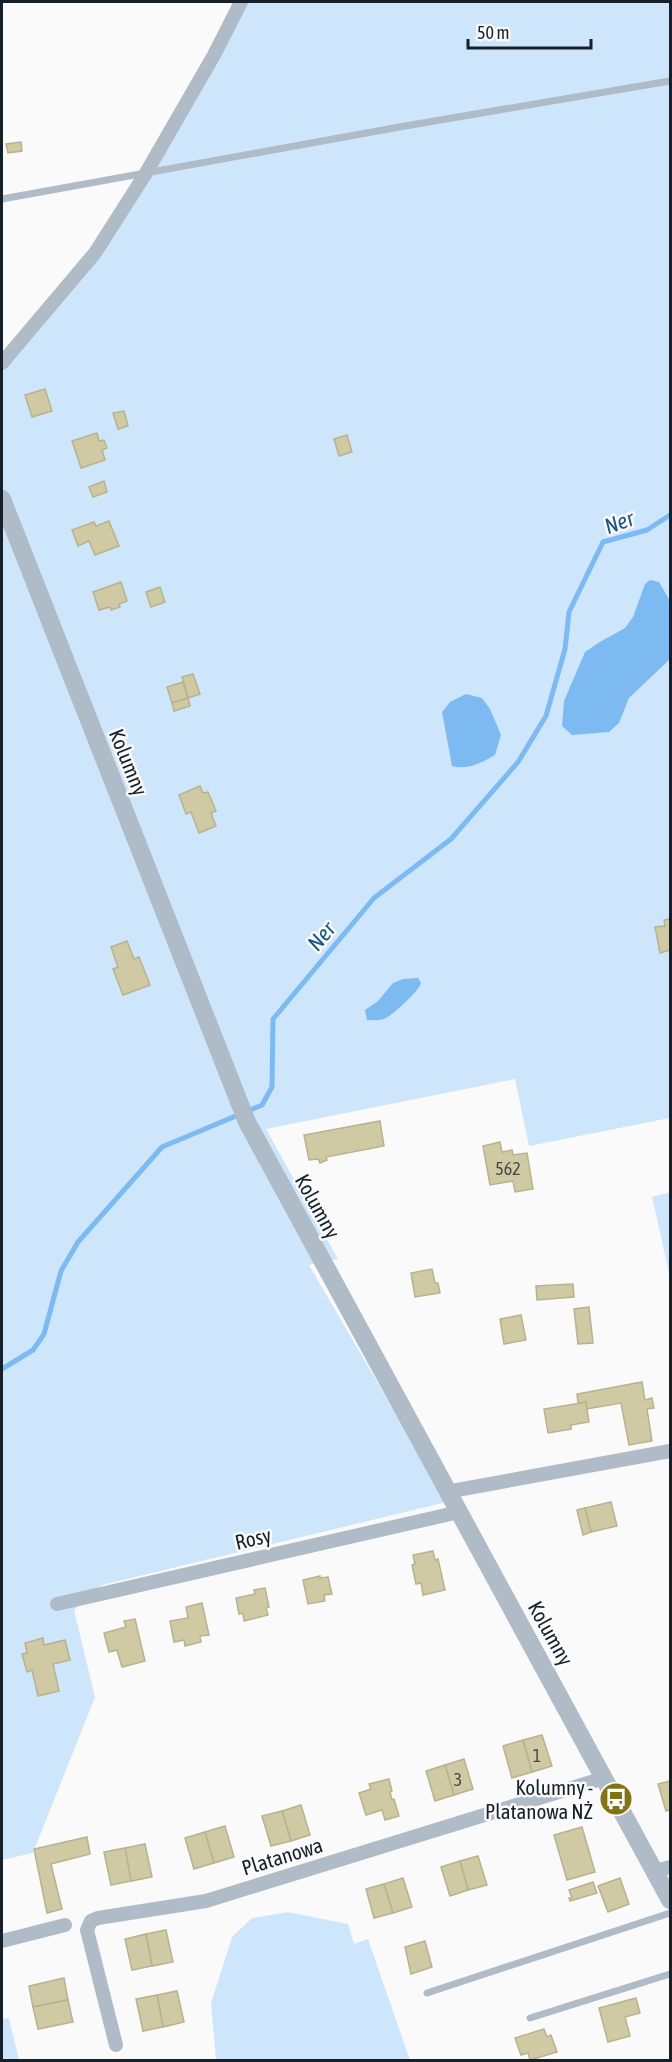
<svg xmlns="http://www.w3.org/2000/svg" width="672" height="2062" viewBox="0 0 672 2062" font-family="'Asap Condensed',sans-serif">
<style>
.green{fill:#cee6fc}
.water{fill:#7dbaf2}
.lines{fill:none;stroke-linecap:round;stroke-linejoin:round}
.stream{stroke:#7dbaf2;stroke-width:5}
.building{fill:#cfc9a4;stroke:#b8b28e;stroke-width:1.5}
.service{stroke:#afbbc7;stroke-width:7}
.minor{stroke:#afbbc7;stroke-width:14}
.tertiary{stroke:#afbbc7;stroke-width:18}
.labels{text-anchor:middle;dominant-baseline:central;stroke-width:5;stroke-linejoin:round;paint-order:stroke}
.number-label{font-size:18px;fill:#444a48}
.street-label{font-size:21px;fill:#15202a;stroke:#fafafa}
.poi-label{font-size:21px;fill:#15202a;stroke:#fafafa;text-anchor:end}
.water-label{font-size:22px;font-style:italic;fill:#1d5582;stroke:#fafafa}
</style>
<rect width="100%" height="100%" fill="#fafafa"/>
<g class="green">
<polygon points="242,2 670,2 670,1118 529,1146 515,1079 266,1129 338,1259 309,1265 447,1502 102,1585 74,1610 95,1697 33,1853 2,1860 2,367 80,277"/>
<polygon points="670,1192 670,1277 652,1197"/>
<polygon points="288,1912 348,1924 354,1944 368,1939 410,2060 216,2060 211,2003 232,1937 252,1918"/>
<polygon points="9,2018 19,2060 2,2060 2,2019"/>
</g>
<g class="water">
<polygon points="650,580 659,582 670,601 670,659 629,698 619,723 609,732 572,735 562,726 564,701 585,652 598,643 625,628 633,617 645,584"/>
<path d="M466 694 482 698 490 709 501 735 495 755C481 763 469 770 452 766L442 712 450 702Z"/>
<path d="M418 978 421 983C418 992 395 1013 386 1018 380 1021 374 1020 367 1020L365 1010 378 1001 393 983 403 979Z"/>
</g>
<g class="lines">
<polyline class="stream" points="2,1369 33,1350 44,1334 61,1271 78,1242 162,1147 262,1105 272,1087 273,1019 374,898 451,839 518,762 546,716 565,649 569,612 603,542 647,530 670,515"/>
</g>
<g class="building">
<polygon points="21,142 22,151 8,153 6,144"/>
<polygon points="45,389 52,411 32,417 25,395"/>
<polygon points="124,411 128,426 118,429 113,413"/>
<polygon points="97,433 99,441 104,440 107,448 102,450 105,460 81,468 72,441"/>
<polygon points="347,435 352,452 339,456 334,439"/>
<polygon points="104,481 107,492 93,497 89,487"/>
<polygon points="109,521 119,546 95,555 89,541 78,546 72,530 94,522 96,526"/>
<polygon points="121,582 127,601 119,604 120,607 111,610 110,607 99,610 93,592"/>
<polygon points="160,587 165,602 151,607 146,592"/>
<polygon points="193,674 200,694 188,698 182,677"/>
<polygon points="183,682 188,698 172,703 167,687"/>
<polygon points="188,698 190,706 174,711 172,703"/>
<polygon points="200,786 203,793 208,792 216,811 211,813 216,826 199,833 191,812 186,814 179,795"/>
<polygon points="670,919 670,950 660,953 655,927 665,926 664,920"/>
<polygon points="127,941 134,959 139,957 150,985 123,995 113,969 118,967 111,947"/>
<polygon points="380,1121 384,1146 326,1157 327,1160 320,1163 318,1159 309,1160 304,1135"/>
<polygon points="500,1142 502,1152 512,1150 513,1155 527,1153 533,1189 515,1192 513,1181 490,1185 483,1146"/>
<polygon points="432,1269 435,1283 438,1283 440,1293 415,1297 411,1273"/>
<polygon points="573,1284 574,1297 537,1300 536,1286"/>
<polygon points="589,1307 593,1343 578,1344 574,1309"/>
<polygon points="521,1315 526,1340 504,1344 500,1319"/>
<polygon points="642,1382 645,1400 652,1398 654,1408 647,1409 652,1441 629,1445 621,1403 587,1409 586,1402 578,1403 577,1394"/>
<polygon points="586,1402 589,1422 571,1425 571,1429 548,1433 544,1409"/>
<polygon points="611,1502 617,1526 591,1532 585,1508"/>
<polygon points="585,1508 591,1532 583,1535 577,1510"/>
<polygon points="433,1551 435,1560 438,1559 445,1590 423,1595 421,1583 416,1584 412,1565 415,1564 413,1555"/>
<polygon points="320,1576 320,1578 328,1577 332,1594 324,1595 325,1601 308,1604 303,1580"/>
<polygon points="265,1588 269,1607 266,1608 268,1615 244,1621 243,1613 239,1614 236,1598 255,1594 254,1590"/>
<polygon points="202,1603 209,1635 200,1636 201,1642 185,1646 184,1640 174,1642 170,1621 188,1618 186,1607"/>
<polygon points="135,1619 145,1661 122,1667 117,1650 109,1652 104,1633 126,1627 124,1621"/>
<polygon points="43,1638 44,1645 65,1640 70,1660 53,1664 59,1691 38,1696 32,1670 27,1672 22,1654 27,1653 25,1643"/>
<polygon points="542,1735 552,1766 532,1772 523,1740"/>
<polygon points="523,1740 532,1772 512,1778 503,1746"/>
<polygon points="464,1759 473,1789 454,1795 445,1765"/>
<polygon points="445,1765 454,1795 435,1801 426,1771"/>
<polygon points="389,1779 392,1791 390,1792 392,1800 394,1799 399,1816 385,1820 382,1810 366,1815 359,1793 371,1789 369,1784"/>
<polygon points="670,1781 670,1810 666,1811 658,1784"/>
<polygon points="301,1805 310,1835 291,1841 282,1811"/>
<polygon points="282,1811 291,1841 271,1846 262,1816"/>
<polygon points="225,1826 234,1857 214,1863 205,1832"/>
<polygon points="582,1827 595,1872 567,1880 554,1835"/>
<polygon points="205,1832 214,1863 194,1869 185,1838"/>
<polygon points="87,1837 90,1854 51,1864 62,1909 47,1913 34,1849"/>
<polygon points="145,1844 152,1877 131,1881 125,1848"/>
<polygon points="125,1848 131,1881 111,1885 104,1852"/>
<polygon points="478,1856 487,1885 468,1890 460,1861"/>
<polygon points="460,1861 468,1890 450,1896 441,1867"/>
<polygon points="403,1878 412,1907 393,1913 384,1884"/>
<polygon points="620,1878 629,1904 608,1912 598,1886"/>
<polygon points="593,1882 597,1893 570,1901 569,1898 572,1898 569,1890"/>
<polygon points="384,1884 393,1913 374,1918 366,1889"/>
<polygon points="166,1930 173,1962 152,1966 146,1934"/>
<polygon points="146,1934 152,1966 132,1970 125,1939"/>
<polygon points="425,1941 432,1967 411,1974 405,1947"/>
<polygon points="64,1978 68,2000 33,2007 29,1986"/>
<polygon points="177,1991 184,2022 163,2027 157,1995"/>
<polygon points="157,1995 163,2027 143,2031 136,1999"/>
<polygon points="636,1998 640,2013 625,2017 630,2036 608,2042 599,2008"/>
<polygon points="68,2000 73,2022 38,2029 33,2007"/>
<polygon points="544,2029 547,2037 551,2035 557,2052 530,2060 528,2053 521,2055 515,2038"/>
</g>
<g class="lines">
<g class="service">
<polyline points="2,199 405,126 670,81"/>
<polyline points="427,1993 670,1913"/>
<polyline points="530,2018 670,1974"/>
</g>
<g class="minor">
<polyline points="2,363 95,253 146,173 214,55 241,2"/>
<polyline points="449,1495 457,1490 670,1451"/>
<polyline points="57,1604 459,1512"/>
<polyline points="655,1871 670,1867"/>
<polyline points="2,1941 65,1925"/>
<polyline points="116,2045 87,1930 91,1921 98,1918 206,1901 604,1778"/>
</g>
<polyline class="tertiary" points="2,499 247,1122 670,1900"/>
</g>
<defs>
<g id="bus-disc" transform="scale(1.725)"><circle r="9.5" fill="#827314" stroke="#fafafa"/><path d="M-5-6H5V4H4V6H2V4H-2V6H-4V4H-5ZM-3.5-4V0h7V-4ZM-3.5 1.2v1.5H-2V1.2ZM2 1.2v1.5H3.5V1.2Z" fill="#fff"/></g>
</defs>
<g fill-rule="evenodd">
<use href="#bus-disc" x="616" y="1799"/>
</g>
<g class="labels">
<g class="number-label">
<text x="508" y="1168">562</text>
<text x="537" y="1755">1</text>
<text x="458" y="1779">3</text>
</g>
<g class="street-label">
<text transform="translate(129 762) rotate(68)">Kolumny</text>
<text transform="translate(318 1206) rotate(61)">Kolumny</text>
<text transform="translate(253 1538) rotate(-13)">Rosy</text>
<text transform="translate(551 1633) rotate(61)">Kolumny</text>
<text transform="translate(282 1856) rotate(-17)">Platanowa</text>
</g>
<g class="poi-label">
<text x="593" y="1787">Kolumny -<tspan x="593" dy="24">Platanowa NŻ</tspan></text>
</g>
<g class="water-label">
<text transform="translate(619 522) rotate(-20)">Ner</text>
<text transform="translate(321 936) rotate(-50)">Ner</text>
</g>
</g>
<rect width="672" height="2062" fill="none" stroke="#15202a" stroke-width="6"/>
<path d="M468 39v9h123v-9" fill="none" stroke="#15202a" stroke-width="3"/>
<text x="477" y="39" font-size="18" fill="#15202a" stroke="#fafafa" stroke-width="4.5" paint-order="stroke">50 m</text>
</svg>
